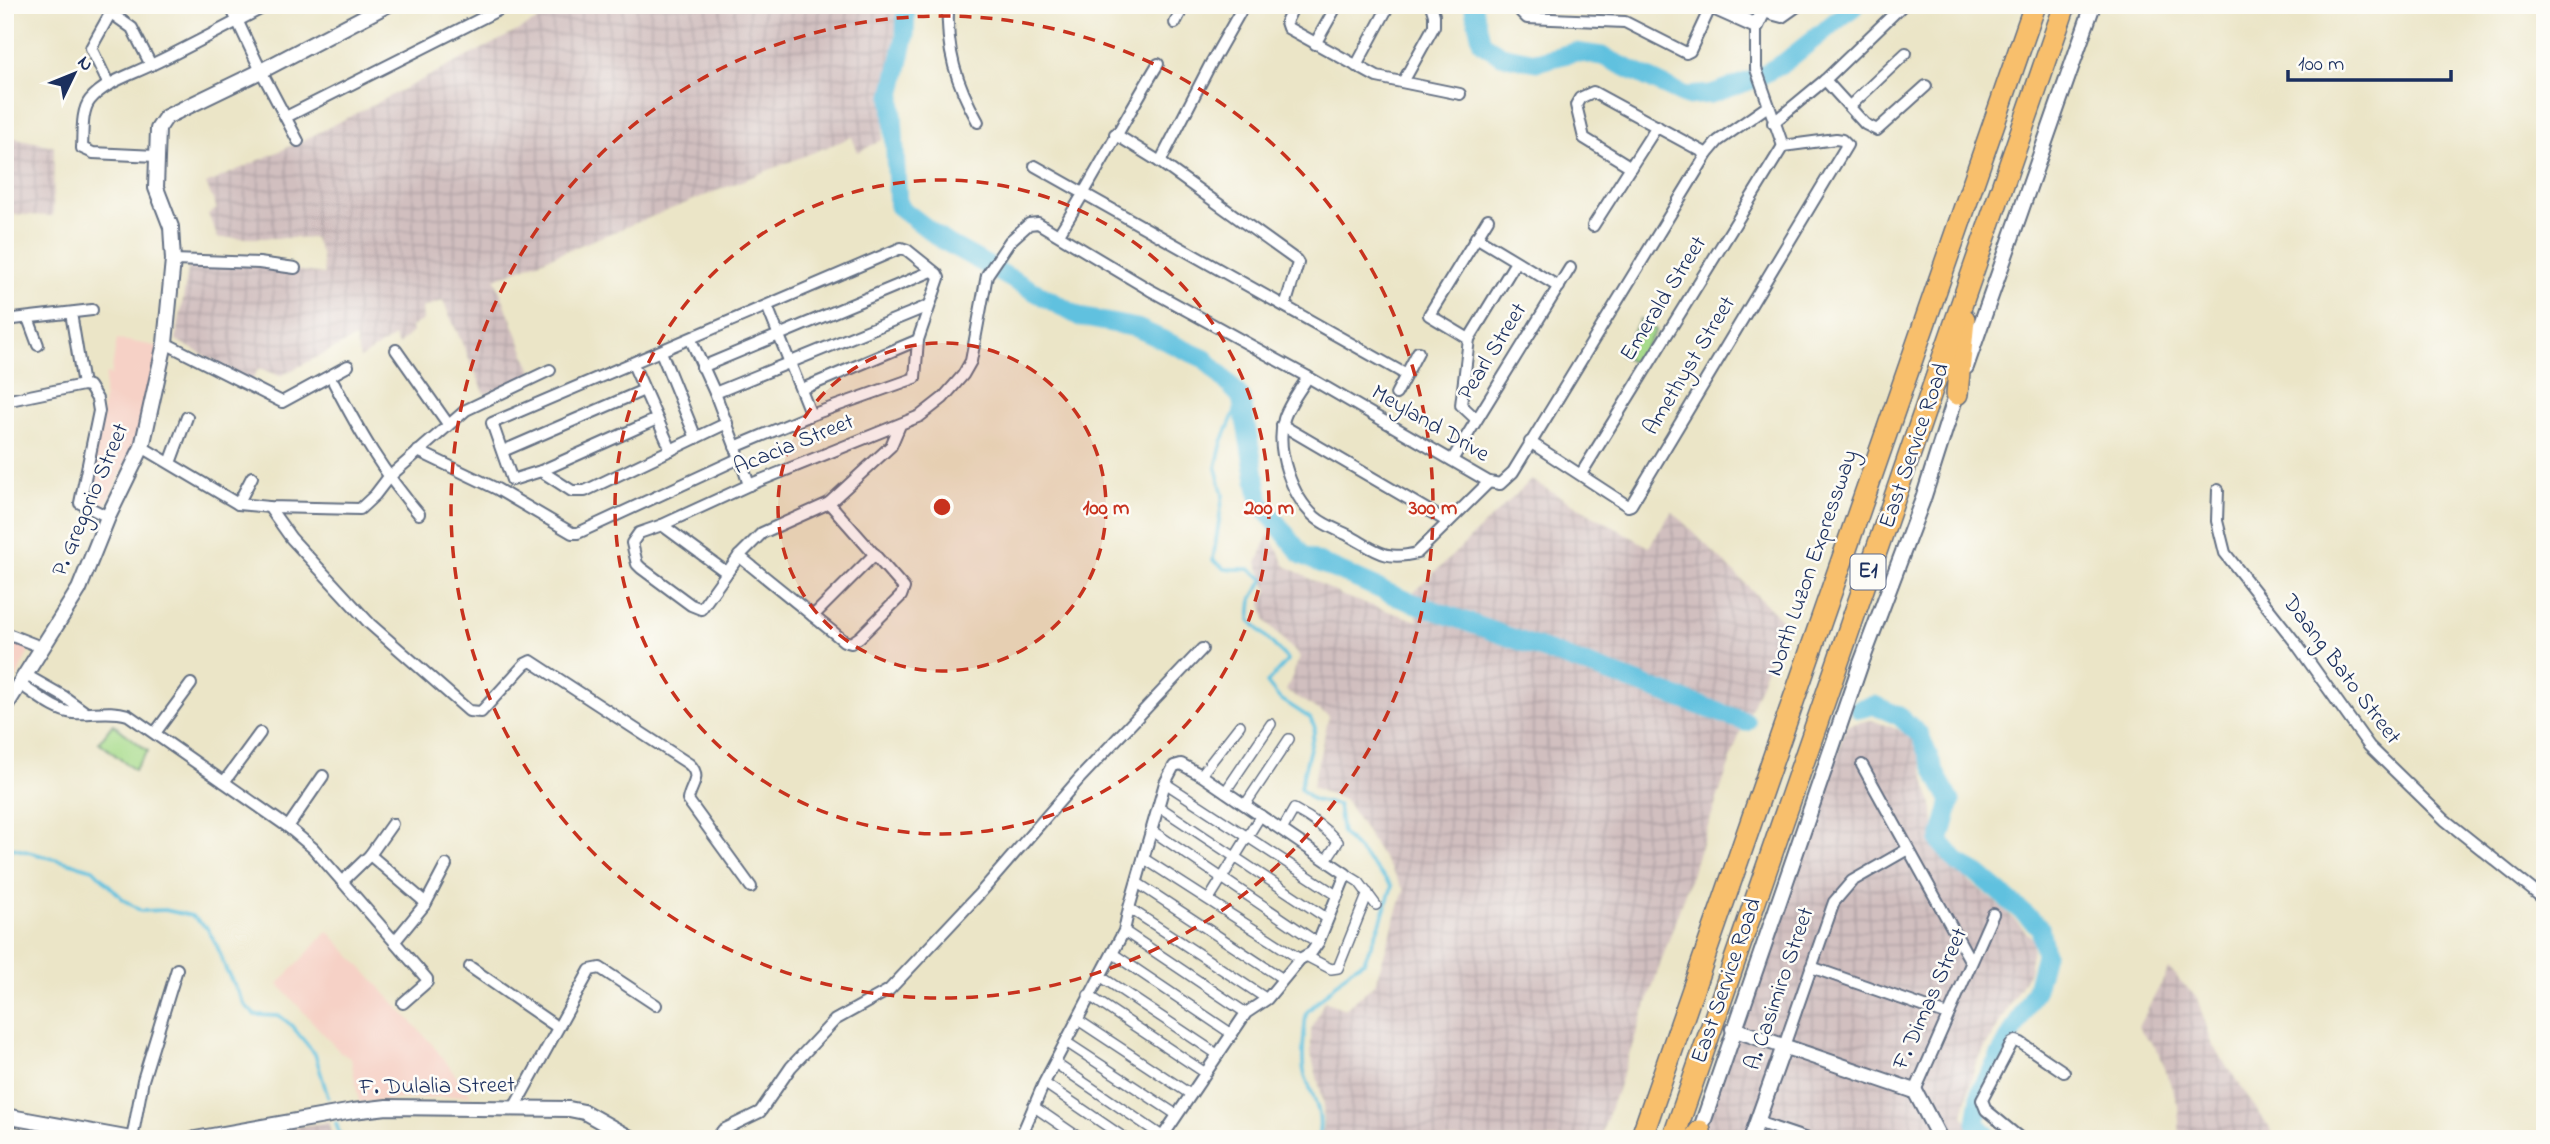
<svg xmlns="http://www.w3.org/2000/svg" width="2550" height="1144" viewBox="0 0 2550 1144" font-family="'Indie Flower',sans-serif">
<style>
.built{fill:#f6d1c6}
.industrial{fill:url(#industrial-grid)}
.garden{fill:#a7db8b;stroke:#618574;stroke-width:2}
.lines{fill:none;stroke-linecap:round;stroke-linejoin:round}
.stream{stroke:#60c1df;stroke-width:3.5}
.river{stroke:#60c1df;stroke-width:19}
.pedestrian-casing{stroke:#646f83;stroke-width:12}
.minor-casing{stroke:#646f83;stroke-width:14}
.tertiary-casing{stroke:#646f83;stroke-width:18}
.motorway-casing{stroke:#646f83;stroke-width:24}
.pedestrian{stroke:#fff;stroke-width:9}
.minor{stroke:#fff;stroke-width:10}
.tertiary{stroke:#fff;stroke-width:14}
.motorway{stroke:#f8bf6c;stroke-width:21}
.ring{fill:none;stroke:#c8321e;stroke-width:3.5;stroke-dasharray:12 9}
.labels{text-anchor:middle;dominant-baseline:central;stroke-width:5;stroke-linejoin:round;paint-order:stroke}
.shield{fill:#fdfcf7;stroke:#5f6c8c;stroke-width:2}
.shield-label{font-size:21px;font-weight:bold;fill:#1b2f5e}
.street-label{font-size:23px;fill:#1b2f5e;stroke:#fdfcf7}
.centre{fill:#c8321e;stroke:#fdfcf7;stroke-width:3.5}
.ring-label{font-size:21px;text-anchor:middle;font-weight:bold;fill:#c8321e;stroke:#fdfcf7;stroke-width:5;stroke-linejoin:round;paint-order:stroke}
</style>
<defs>
<pattern id="industrial-grid" width="8" height="8" patternUnits="userSpaceOnUse" patternTransform="scale(1.75)"><rect width="8" height="8" fill="#d1bfbf"/><path d="M0 4h8M4 0v8" fill="none" stroke="#b3a4a7"/></pattern>
</defs>
<rect width="100%" height="100%" fill="#fdfcf7"/>
<filter id="ink" filterUnits="userSpaceOnUse"><feTurbulence type="fractalNoise" baseFrequency=".0143" numOctaves="2"/><feDisplacementMap in="SourceGraphic" scale="14" xChannelSelector="R" yChannelSelector="G"/><feConvolveMatrix kernelMatrix="1 2 1 2 8 2 1 2 1" color-interpolation-filters="sRGB"/></filter>
<filter id="wash" filterUnits="userSpaceOnUse"><feTurbulence type="fractalNoise" baseFrequency=".00686" numOctaves="4" result="noise"/><feDisplacementMap in="SourceGraphic" scale="28" xChannelSelector="R" yChannelSelector="G"/><feGaussianBlur stdDeviation="1.57" result="paint"/><feColorMatrix in="noise" values="0 0 0 0 0 0 0 0 0 0 0 0 0 0 0 0 0 1.4 0 .05"/><feComposite in="paint" operator="in"/></filter>
<g filter="url(#wash)">
<rect width="100%" height="100%" fill="#ebe5c7"/>
<g class="built">
<polygon points="117,339 160,347 137,442 103,510 86,499 102,415 105,383 106,374 111,375"/>
<polygon points="5,636 31,646 16,679 5,694"/>
<polygon points="328,931 432,1044 471,1095 359,1102 351,1059 340,1052 278,984"/>
</g>
<g class="industrial">
<polygon points="568,5 899,5 882,140 858,152 852,137 495,279 533,374 485,394 443,301 422,308 423,320 411,327 412,332 398,345 394,337 360,359 355,338 280,376 259,368 251,381 176,340 189,264 256,265 324,274 321,253 314,238 218,238 208,214 217,209 206,184 302,141"/>
<polygon points="5,136 54,146 53,216 5,214"/>
<polygon points="1531,480 1649,547 1672,511 1782,620 1760,686 1739,736 1600,1139 1322,1139 1324,1104 1311,1054 1311,1030 1324,1001 1345,1009 1375,984 1404,890 1346,801 1312,787 1329,716 1286,691 1300,657 1265,620 1262,604 1268,590 1257,563 1269,533 1286,566 1343,596 1418,621 1412,594"/>
<polygon points="1871,720 1914,735 1933,810 1936,843 1961,874 2005,910 2034,940 2029,971 1975,1065 1963,1115 1978,1139 1699,1139 1847,725"/>
<polygon points="2169,969 2197,998 2213,1046 2277,1139 2180,1139 2178,1105 2159,1052 2138,1027"/>
<polygon points="328,1122 333,1139 223,1139"/>
</g>
<g class="garden">
<polygon points="1640,320 1656,330 1635,364 1620,355"/>
<polygon points="113,724 148,751 134,770 99,742"/>
</g>
<g class="lines">
<g class="stream">
<path d="M1241 397 1222 442 1216 468 1223 495 1213 560 1225 569H1249L1264 579 1252 599 1250 620 1288 660 1267 683 1279 698 1310 718 1315 728 1300 788 1313 800 1338 805 1342 833 1392 886 1380 924 1364 961 1351 969 1306 1013C1305 1029 1300 1060 1305 1075 1313 1099 1324 1111 1318 1139"/>
<polyline points="5,846 93,869 124,900 141,911 165,910 192,916 207,928 217,946 226,970 245,1005 255,1015 280,1016 291,1025 315,1054 328,1097"/>
<polyline points="336,1123 341,1139"/>
</g>
<g class="river">
<polyline points="906,5 905,37 892,96 898,206 942,240 1080,317 1137,328 1205,359 1241,397 1260,502 1302,555 1400,598 1746,722"/>
<polyline points="1473,5 1482,43 1501,55 1536,62 1575,52 1602,56 1686,96 1711,94 1755,79 1785,62 1856,5"/>
<polyline points="1859,709 1874,705 1899,716 1920,735 1936,774 1951,801 1940,842 1958,863 1978,874 2040,927 2045,954 2036,989 1981,1090 1976,1123 1991,1139"/>
</g>
</g>
</g>
<g filter="url(#ink)">
<g class="lines">
<g class="pedestrian-casing">
<g id="pedestrian">
<polyline points="1201,775 1240,725"/>
<polyline points="1165,783 1338,896"/>
<polyline points="1225,792 1271,724"/>
<polyline points="1245,805 1289,739"/>
<polyline points="1158,806 1328,919"/>
<polyline points="1151,830 1318,943"/>
<path d="M1282 830 1294 809C1311 818 1325 827 1338 842L1326 860"/>
<polyline points="1143,858 1300,959"/>
<polyline points="1346,874 1359,882 1376,905"/>
<polyline points="1136,882 1283,979"/>
<polyline points="1209,899 1261,815"/>
<polyline points="1129,908 1267,999"/>
<polyline points="1124,931 1246,1013"/>
<polyline points="1112,953 1232,1034"/>
<polyline points="1306,956 1331,969 1338,968 1368,893"/>
<polyline points="1100,976 1217,1054"/>
<polyline points="1088,995 1204,1072"/>
<polyline points="1078,1020 1190,1094"/>
<polyline points="1066,1042 1177,1115"/>
<polyline points="1055,1063 1162,1136"/>
<polyline points="1044,1083 1126,1139"/>
<polyline points="1033,1106 1081,1139"/>
<polyline points="1023,1130 1036,1139"/>
</g>
</g>
<g class="minor-casing">
<g id="minor">
<polyline points="230,5 261,71 298,141"/>
<path d="M948 5C946 50 956 83 978 122"/>
<polyline points="1294,5 1286,22 1288,28 1377,77 1460,94"/>
<polyline points="1518,5 1521,12 1527,18 1625,22 1686,53 1690,51 1711,6"/>
<polyline points="1763,12 1782,17 1799,5"/>
<polyline points="111,13 132,28 151,65"/>
<polyline points="1175,23 1184,5"/>
<polyline points="1756,26 1756,69 1783,146"/>
<polyline points="1315,44 1337,5"/>
<polyline points="1356,66 1389,5"/>
<polyline points="1825,80 1865,124 1877,130 1926,86"/>
<polyline points="1403,82 1434,26 1434,15 1431,5"/>
<polyline points="109,85 91,48 115,5"/>
<polyline points="1850,106 1906,53"/>
<polyline points="286,117 508,5"/>
<polyline points="1773,123 1825,80 1903,5"/>
<polyline points="1115,134 1160,162 1296,260 1298,263 1285,306"/>
<path d="M156 156 93 153 82 148C83 134 81 111 90 100 105 82 131 75 151 65 191 46 229 25 268 5"/>
<polyline points="1160,162 1210,65 1244,5"/>
<polyline points="1035,166 1405,374"/>
<polyline points="1631,167 1584,138 1576,105 1580,98 1593,92 1707,154"/>
<polyline points="1593,226 1657,126"/>
<path d="M1059 234C1094 178 1124 120 1158 64"/>
<polyline points="1476,237 1559,287"/>
<polyline points="173,260 259,263 295,268"/>
<polyline points="71,313 83,385"/>
<polyline points="28,318 38,345"/>
<polyline points="5,320 92,310"/>
<polyline points="1469,339 1429,315 1488,219"/>
<polyline points="691,340 715,393 737,451"/>
<polyline points="165,343 282,402 348,366"/>
<polyline points="396,350 448,424"/>
<polyline points="661,352 696,438"/>
<polyline points="633,364 671,450"/>
<polyline points="702,367 932,271"/>
<path d="M1308 377C1300 390 1288 405 1284 419 1275 450 1292 497 1315 517 1324 525 1338 530 1348 535 1377 551 1384 561 1417 553L1489 482"/>
<path d="M334 383C360 433 382 471 419 514"/>
<polyline points="802,389 918,340"/>
<polyline points="715,393 928,306"/>
<polyline points="1396,394 1418,352"/>
<polyline points="5,401 83,385 89,386 97,399 99,411 80,503 108,517"/>
<polyline points="657,419 541,471 512,480 492,423 901,248 907,250 937,274 939,278 918,340 915,378 811,415"/>
<polyline points="1476,419 1461,405 1469,339 1516,262"/>
<polyline points="900,425 891,446 829,503 762,533 739,556 701,609 691,605 641,568 637,564 632,543 639,533 662,525 749,485 920,416 943,398 963,375 971,361 987,275 1010,241 1029,224 1038,223 1150,290 1308,377 1489,482 1500,484 1513,472 1707,154 1718,141 1768,106"/>
<polyline points="1282,425 1448,522"/>
<polyline points="1530,442 1628,506 1631,505 1847,145 1842,140 1836,139 1783,146"/>
<polyline points="142,447 238,504 269,507 360,509 375,495 388,478 466,410 550,370"/>
<polyline points="735,447 811,415 767,306"/>
<polyline points="418,451 497,489 572,533 578,533 740,458 749,485"/>
<polyline points="503,451 644,390"/>
<polyline points="1452,460 1570,268"/>
<polyline points="170,463 187,417"/>
<polyline points="541,471 572,491 585,491 727,423"/>
<polyline points="1581,474 1783,146"/>
<polyline points="2218,490 2217,521 2225,553 2295,642 2369,746 2445,820 2545,900"/>
<polyline points="238,504 252,477"/>
<path d="M269 507 291 538 370 624 469 711 481 712 525 664 531 661 689 764C703 777 690 786 688 800L751 887"/>
<polyline points="662,525 726,572"/>
<polyline points="739,556 844,641 851,643 860,637 901,596 904,588 829,503"/>
<polyline points="813,616 875,554"/>
<polyline points="5,633 41,647"/>
<polyline points="26,675 63,696 85,712"/>
<path d="M19 684C35 693 54 711 73 713 91 715 109 709 128 715L288 827 313 848 427 979V982L403 1003"/>
<polyline points="155,733 191,684"/>
<polyline points="1862,765 1971,962"/>
<polyline points="224,782 260,733"/>
<polyline points="288,827 323,776"/>
<polyline points="370,855 426,903"/>
<polyline points="343,881 370,855 392,824"/>
<polyline points="395,941 426,903 446,865"/>
<polyline points="470,967 557,1027"/>
<polyline points="1811,967 1948,1015"/>
<polyline points="1784,1046 1834,902 1852,881 1908,849"/>
<polyline points="1915,1091 1993,914"/>
<polyline points="514,1108 590,970 600,968 656,1005"/>
<polyline points="1757,1122 1807,1139"/>
<polyline points="132,1139 143,1080 177,969"/>
<polyline points="716,1139 723,1130 760,1112 791,1067 835,1020 889,990 982,891 1079,779 1202,649"/>
<polyline points="1020,1139 1044,1083 1124,931 1129,908 1165,783 1174,766 1181,764 1201,775 1346,874 1318,943 1311,953 1300,959 1267,999 1246,1013 1161,1139"/>
<polyline points="2021,1139 1986,1110 1982,1100 2012,1043 2016,1041 2021,1043 2064,1072"/>
</g>
</g>
<g class="tertiary-casing">
<g id="tertiary">
<polyline points="1709,5 1756,26 1766,5"/>
<polyline points="1966,367 2093,5"/>
<polyline points="5,707 79,589 108,517 142,447 165,343 173,260 171,227 156,188 158,129 166,117 261,71 387,5"/>
<polyline points="1733,1029 1915,1091 1940,1139"/>
<polyline points="5,1116 131,1139"/>
<polyline points="1698,1137 1860,666 1923,499 1959,386"/>
<polyline points="195,1139 353,1111 387,1107 569,1109 584,1112 632,1139"/>
<polyline points="1751,1139 1784,1046"/>
</g>
</g>
<g class="motorway-casing">
<g id="motorway">
<polyline points="1957,394 1964,319"/>
<polyline points="1641,1139 2035,5"/>
<polyline points="1673,1139 2065,5"/>
<polyline points="1694,1139 1700,1131"/>
</g>
</g>
<use href="#pedestrian" class="pedestrian"/>
<use href="#minor" class="minor"/>
<use href="#tertiary" class="tertiary"/>
<use href="#motorway" class="motorway"/>
</g>
</g>
<circle cx="942" cy="507" r="164" fill="#c8321e" fill-opacity=".12"/>
<g class="ring">
<circle cx="942" cy="507" r="164"/>
<circle cx="942" cy="507" r="327"/>
<circle cx="942" cy="507" r="491"/>
</g>
<g class="labels">
<rect class="shield" x="1850.5" y="554.5" width="35" height="35" rx="5"/>
<g class="shield-label">
<text x="1868" y="572">E1</text>
</g>
<g class="street-label">
<text transform="translate(1664 299) rotate(-58)">Emerald Street</text>
<text transform="translate(1493 352) rotate(-58)">Pearl Street</text>
<text transform="translate(1690 366) rotate(-59)">Amethyst Street</text>
<text transform="translate(1430 424) rotate(30)">Meyland Drive</text>
<text transform="translate(794 445) rotate(-22)">Acacia Street</text>
<text transform="translate(1915 446) rotate(-71)">East Service Road</text>
<text transform="translate(91 500) rotate(-67)">P. Gregorio Street</text>
<text transform="translate(1813 563) rotate(-71)">North Luzon Expressway</text>
<text transform="translate(2341 670) rotate(53)">Daang Bato Street</text>
<text transform="translate(1727 981) rotate(-71)">East Service Road</text>
<text transform="translate(1780 989) rotate(-71)">A. Casimiro Street</text>
<text transform="translate(1931 999) rotate(-66)">F. Dimas Street</text>
<text transform="translate(437 1087) rotate(-1)">F. Dulalia Street</text>
</g>
</g>
<circle cx="942" cy="507" r="10" class="centre"/>
<g class="ring-label">
<text x="1106" y="514">100 m</text>
<text x="1269" y="514">200 m</text>
<text x="1433" y="514">300 m</text>
</g>
<rect width="2550" height="1144" fill="none" stroke="#fdfcf7" stroke-width="28"/>
<g transform="translate(74 74) rotate(47)" stroke="#fdfcf7" stroke-width="5" paint-order="stroke">
<path d="M0-5L12 26L0 18L-12 26Z" fill="#1b2f5e"/>
<text y="-10" font-size="19" font-weight="bold" text-anchor="middle" fill="#1b2f5e">N</text>
</g>
<path d="M2288 70v10h163v-10" fill="none" stroke="#1b2f5e" stroke-width="3.5"/>
<text x="2298" y="70" font-size="21" fill="#1b2f5e" stroke="#fdfcf7" stroke-width="5" paint-order="stroke">100 m</text>
</svg>
